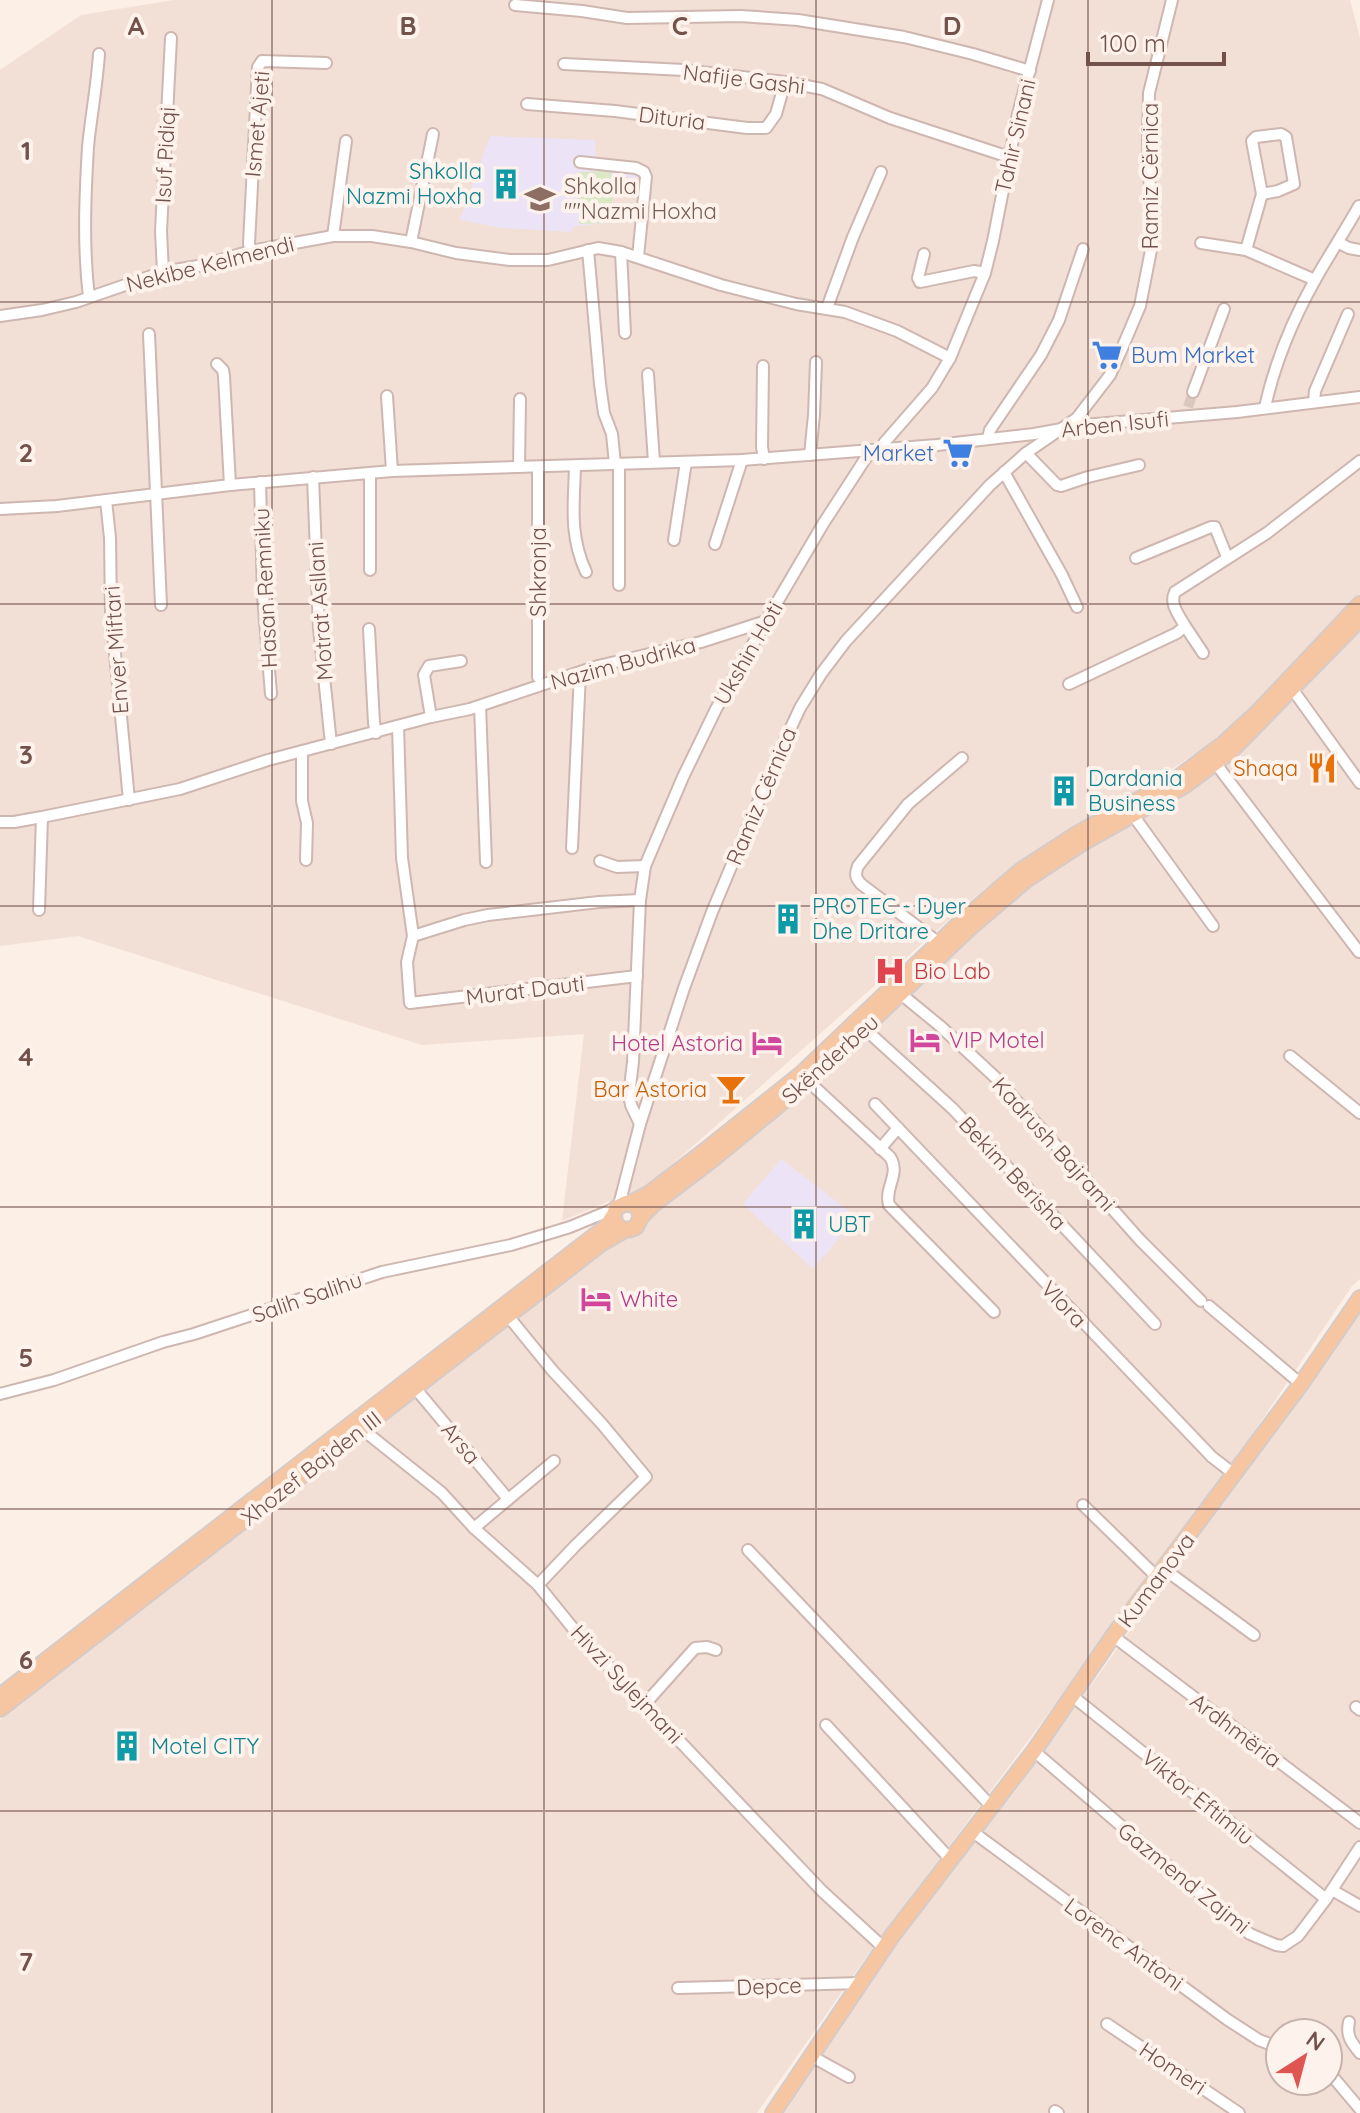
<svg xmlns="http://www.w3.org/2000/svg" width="1360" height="2113" viewBox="0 0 1360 2113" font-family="Quicksand,sans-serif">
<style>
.residential{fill:#f2dfd5;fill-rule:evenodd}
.education{fill:#ece3f7}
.green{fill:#dae8c5}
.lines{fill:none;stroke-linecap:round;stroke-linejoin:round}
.minor-tunnel{stroke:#d9c8c0;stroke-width:10;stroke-dasharray:10 5;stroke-linecap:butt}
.minor-casing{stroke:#ceb7b0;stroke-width:14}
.major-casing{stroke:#d5cbc9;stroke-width:18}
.minor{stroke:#fff;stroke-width:10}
.major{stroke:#f6c6a2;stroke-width:14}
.grid{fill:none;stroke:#73524c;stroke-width:2;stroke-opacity:0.55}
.labels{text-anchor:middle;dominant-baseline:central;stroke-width:8;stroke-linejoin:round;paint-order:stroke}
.street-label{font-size:22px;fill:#73524c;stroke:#fef3ec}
.culture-label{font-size:22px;fill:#0d838f;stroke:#fef3ec;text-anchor:start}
.education-label{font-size:22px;fill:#785e54;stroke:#fef3ec;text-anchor:start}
.shop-label{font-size:22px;fill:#366cbe;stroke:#fef3ec;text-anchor:start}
.food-label{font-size:22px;fill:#c56008;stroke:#fef3ec;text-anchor:end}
.health-label{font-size:22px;fill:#be3a42;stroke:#fef3ec;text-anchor:start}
.hotel-label{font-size:22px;fill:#b23c85;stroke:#fef3ec;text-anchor:start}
.grid-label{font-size:26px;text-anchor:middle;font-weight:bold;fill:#73524c;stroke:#fef3ec;stroke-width:8;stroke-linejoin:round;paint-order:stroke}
</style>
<rect width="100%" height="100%" fill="#fbefe6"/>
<g class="residential">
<polygon points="174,0 1350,0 1360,38 1360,595 1275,687 1205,747 1142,789 1055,837 1020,861 976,896 650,1184 562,1221 584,1034 422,1045 78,936 0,946 0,70 81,15"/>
<polygon points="1360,621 1360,1279 1352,1286 1227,1472 1142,1589 874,1946 757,2113 0,2113 0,1720 278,1494 641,1215 989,908 1160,795"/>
<path d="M1360 1300V2113H780L893 1939 1014 1793 1305 1386ZM1280 2033H1328V2081H1280Z"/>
</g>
<g class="education">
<polygon points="490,136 595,140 596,157 642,163 641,178 612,177 613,223 574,226 571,232 502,228 460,220"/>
<polygon points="781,1159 857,1217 813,1269 743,1204"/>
</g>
<polygon class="green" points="611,171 613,223 579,224 577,172"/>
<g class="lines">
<polyline class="minor-tunnel" points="1188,407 1193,392"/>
<g class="minor-casing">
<g id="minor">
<polyline points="515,5 582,11 627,18 741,16 798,20 904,37 973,54 1030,71"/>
<polyline points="564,64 684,70 785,82 822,89 890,118 1009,157"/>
<polyline points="527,104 615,111 747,128 766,128 776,114 785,82"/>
<polyline points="580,162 636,168 644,172 646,177 638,257"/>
<polyline points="333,236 346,141"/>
<polyline points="411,242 433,134"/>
<polyline points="1201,243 1246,250 1315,280"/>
<polyline points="1339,243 1349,248 1360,250"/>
<polyline points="588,250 600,384 604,413 612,434 615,464"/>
<polyline points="1246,250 1262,194 1252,141 1256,137 1281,134 1286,137 1294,184 1278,191 1262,194"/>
<polyline points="251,251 249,244 258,67 262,61 326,63"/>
<polyline points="621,252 625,333"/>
<polyline points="924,254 918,278 920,282 974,271 985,273"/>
<polyline points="163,272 161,231 171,38"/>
<path d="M89 297C83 248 85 197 88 147 91 116 97 85 99 54"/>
<polyline points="827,308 853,237 881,172"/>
<polyline points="0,316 42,310 76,302 163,272 204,265 251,251 333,236 372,236 411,242 456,253 510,260 548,260 598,248 621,252 721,285 796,304 845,312 897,331 950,358"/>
<polyline points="149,334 161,605"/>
<polyline points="217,364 223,370 224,376 230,485"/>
<polyline points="763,366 762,447 764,459"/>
<polyline points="648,374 654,462"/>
<polyline points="1193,392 1224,309"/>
<polyline points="387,396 392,471"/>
<polyline points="1314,402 1315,391 1348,314"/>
<path d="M1265 407C1275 362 1292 321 1315 280 1329 255 1345 231 1359 206"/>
<polyline points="988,438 990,430 1041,355 1059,320 1083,249"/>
<polyline points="883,449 884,443 932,388 950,358 985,273 993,241 1018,114 1048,0"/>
<polyline points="1026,453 1057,485 1061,486 1088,477 1139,465"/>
<polyline points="810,455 814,415 816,362"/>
<path d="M575 466C574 505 569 535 586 572"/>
<polyline points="519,467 520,399"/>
<polyline points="538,467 538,677"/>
<polyline points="1004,472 1062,575 1077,607"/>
<polyline points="370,473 370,570"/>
<polyline points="313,477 319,628 331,744"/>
<polyline points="260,482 263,596 271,694"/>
<polyline points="106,500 110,538 111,611 129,800"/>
<polyline points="0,509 57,506 230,485 392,471 742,460 937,445 1034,434 1084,425 1237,412 1360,397"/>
<polyline points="674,540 686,462"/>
<polyline points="715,544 742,460"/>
<polyline points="1136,558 1211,527 1215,527 1227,557"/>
<polyline points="619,585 619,464"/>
<polyline points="1185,626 1203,653"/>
<polyline points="369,629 374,723 376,733"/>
<path d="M1069 684 1177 633 1185 626C1179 615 1169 604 1175 592L1267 533 1360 461"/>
<polyline points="1293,690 1360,783"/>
<polyline points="480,706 486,862"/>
<polyline points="431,717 424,675 429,666 461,661"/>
<polyline points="398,726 402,858 413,936 407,962 410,1003 637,976"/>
<polyline points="302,751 302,801 307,823 306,860"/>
<polyline points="1216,764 1359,952"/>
<polyline points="1133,815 1213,926"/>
<polyline points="0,822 14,822 42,817 180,789 268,760 431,717 470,709 598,666 701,642 766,621"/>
<polyline points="572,848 580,673"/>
<polyline points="600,861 617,867 645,866"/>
<polyline points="39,910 42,817"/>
<polyline points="413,936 464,920 488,915 599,902 640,900"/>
<path d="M939 943 861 884C855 877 855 874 858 866L908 804 962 758"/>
<polyline points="901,994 940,1026 996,1078 1140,1240 1201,1301"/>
<polyline points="865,1029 953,1109 1155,1324"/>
<polyline points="1290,1056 1360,1113"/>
<path d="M808 1081 890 1157C901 1174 884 1187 889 1205L994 1312"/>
<polyline points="875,1104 1212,1457 1234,1474"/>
<polyline points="640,1124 631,1105 629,1095 633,1062 640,900 645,866 683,777 716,709 766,621 823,524 871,450"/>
<polyline points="880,1149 898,1128"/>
<polyline points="619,1205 640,1124 684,988 712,912 775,762 800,708 821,674 846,641 990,485 1026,453 1077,418 1110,375 1120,353 1140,306 1152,245 1148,140 1149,93 1172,0"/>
<polyline points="1209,1306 1301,1384"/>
<polyline points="508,1316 552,1370 602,1424 646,1477 575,1546 538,1585"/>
<polyline points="415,1388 508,1499"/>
<polyline points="0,1394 54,1380 163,1342 194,1334 382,1272 511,1245 570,1227 616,1208"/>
<polyline points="362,1429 442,1493 474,1528 538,1585 576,1632 822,1891 884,1948"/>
<polyline points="1083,1505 1158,1578"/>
<polyline points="474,1528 554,1461"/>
<polyline points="748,1550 992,1807"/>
<polyline points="1164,1569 1254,1635"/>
<polyline points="1113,1636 1360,1823"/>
<polyline points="1071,1695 1326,1899"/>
<polyline points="645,1704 695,1648 707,1647 716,1650"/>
<polyline points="1356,1707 1360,1710"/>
<polyline points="826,1725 951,1860"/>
<polyline points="1034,1751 1217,1908 1250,1934 1276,1945 1283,1946 1298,1936 1326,1899 1360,1847"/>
<polyline points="973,1832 1228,2020 1259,2040 1280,2048"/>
<polyline points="1332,1890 1360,1906"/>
<polyline points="678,1988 861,1983"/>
<path d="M1349 2022C1346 2036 1351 2042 1360 2053"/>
<polyline points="1107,2024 1239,2113"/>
<polyline points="811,2056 849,2077"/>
<polyline points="1328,2071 1360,2109"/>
<polyline points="1055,2111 1058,2113"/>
</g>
</g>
<g class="major-casing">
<g id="major">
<polyline points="630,1203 650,1193 706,1150 801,1074 964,919 1020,871 1075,835 1179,777 1223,744 1257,713 1360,604"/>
<path d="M641 1217 637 1206 626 1203 616 1208C610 1223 621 1235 636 1227L641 1217 655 1203 713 1159 808 1081 971 927 1026 880 1081 844 1184 786 1230 752 1360 619"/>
<polyline points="0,1696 594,1236 606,1227 613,1216"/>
<polyline points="0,1709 602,1243 625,1230"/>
<polyline points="773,2113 892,1936 1034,1751 1113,1636 1301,1384 1360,1298"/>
</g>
</g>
<use href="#minor" class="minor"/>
<use href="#major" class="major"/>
</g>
<path class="grid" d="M272 0V2113M544 0V2113M816 0V2113M1088 0V2113M0 302H1360M0 604H1360M0 906H1360M0 1207H1360M0 1509H1360M0 1811H1360"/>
<defs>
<g id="building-bare" transform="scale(2.4)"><path d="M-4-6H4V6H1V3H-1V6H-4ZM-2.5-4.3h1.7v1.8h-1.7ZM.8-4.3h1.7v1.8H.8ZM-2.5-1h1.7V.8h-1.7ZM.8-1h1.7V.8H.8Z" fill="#0f9aa8" stroke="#fef3ec" stroke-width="2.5" paint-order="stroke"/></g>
<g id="school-bare" transform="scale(2.4)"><path d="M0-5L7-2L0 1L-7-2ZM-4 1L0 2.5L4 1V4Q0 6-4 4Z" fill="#8d6e63" stroke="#fef3ec" stroke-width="2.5" paint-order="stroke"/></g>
<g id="supermarket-bare" transform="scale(2.4)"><path d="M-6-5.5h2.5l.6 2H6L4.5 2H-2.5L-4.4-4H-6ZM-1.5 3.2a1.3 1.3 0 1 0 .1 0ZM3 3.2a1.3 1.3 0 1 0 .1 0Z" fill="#3f7fe0" stroke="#fef3ec" stroke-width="2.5" paint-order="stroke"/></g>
<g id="restaurant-bare" transform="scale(2.4)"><path d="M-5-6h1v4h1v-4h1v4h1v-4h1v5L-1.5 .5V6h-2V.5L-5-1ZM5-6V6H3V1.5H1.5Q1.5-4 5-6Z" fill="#e8710a" stroke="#fef3ec" stroke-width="2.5" paint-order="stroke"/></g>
<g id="hospital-bare" transform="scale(2.4)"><path d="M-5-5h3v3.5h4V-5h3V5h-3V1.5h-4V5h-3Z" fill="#e0444e" stroke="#fef3ec" stroke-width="2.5" paint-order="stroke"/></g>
<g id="hotel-bare" transform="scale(2.4)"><path d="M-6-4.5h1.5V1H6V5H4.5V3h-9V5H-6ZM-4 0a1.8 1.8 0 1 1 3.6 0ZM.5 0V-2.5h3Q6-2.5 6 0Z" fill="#d1479c" stroke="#fef3ec" stroke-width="2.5" paint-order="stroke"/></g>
<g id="bar-bare" transform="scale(2.4)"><path d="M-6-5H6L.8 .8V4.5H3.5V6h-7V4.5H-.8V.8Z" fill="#e8710a" stroke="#fef3ec" stroke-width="2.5" paint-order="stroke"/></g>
</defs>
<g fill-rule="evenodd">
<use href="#building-bare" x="506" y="184"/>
<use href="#school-bare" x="540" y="199"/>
<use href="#supermarket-bare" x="1107" y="355"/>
<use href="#supermarket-bare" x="958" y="453"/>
<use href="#restaurant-bare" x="1322" y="768"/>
<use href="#building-bare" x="1064" y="791"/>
<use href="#building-bare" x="788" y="919"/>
<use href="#hospital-bare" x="890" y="971"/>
<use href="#hotel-bare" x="925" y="1040"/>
<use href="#hotel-bare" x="767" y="1043"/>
<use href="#bar-bare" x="731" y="1089"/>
<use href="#building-bare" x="804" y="1224"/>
<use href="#hotel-bare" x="596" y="1299"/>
<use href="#building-bare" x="127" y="1746"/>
</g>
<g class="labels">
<g class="street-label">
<text transform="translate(744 79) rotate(7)">Nafije Gashi</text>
<text transform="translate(672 118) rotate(7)">Dituria</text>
<text transform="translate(257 124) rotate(-85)">Ismet Ajeti</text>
<text transform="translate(1015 136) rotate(-77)">Tahir Sinani</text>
<text transform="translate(165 155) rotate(-87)">Isuf Pidiqi</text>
<text transform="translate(1150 176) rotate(-90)">Ramiz Cërnica</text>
<text transform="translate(210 264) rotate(-14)">Nekibe Kelmendi</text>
<text transform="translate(1115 424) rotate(-6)">Arben Isufi</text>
<text transform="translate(538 572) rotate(-90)">Shkronja</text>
<text transform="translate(265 588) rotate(-93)">Hasan Remniku</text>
<text transform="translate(320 611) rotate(-94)">Motrat Asllani</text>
<text transform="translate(116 650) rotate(-94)">Enver Miftari</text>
<text transform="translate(748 653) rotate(-60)">Ukshin Hoti</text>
<text transform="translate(623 663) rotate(-15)">Nazim Budrika</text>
<text transform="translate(761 796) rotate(-67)">Ramiz Cërnica</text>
<text transform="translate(525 990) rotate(-7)">Murat Dauti</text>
<text transform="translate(830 1059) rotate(-42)">Skënderbeu</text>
<text transform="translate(1054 1144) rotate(48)">Kadrush Bajrami</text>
<text transform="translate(1013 1173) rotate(47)">Bekim Berisha</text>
<text transform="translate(307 1297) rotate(-19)">Salih Salihu</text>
<text transform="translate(1064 1304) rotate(46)">Vlora</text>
<text transform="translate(461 1443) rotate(50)">Arsa</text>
<text transform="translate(311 1468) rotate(-38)">Xhozef Bajden III</text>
<text transform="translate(1156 1580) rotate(-53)">Kumanova</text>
<text transform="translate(627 1684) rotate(47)">Hivzi Sylejmani</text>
<text transform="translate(1236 1730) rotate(37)">Ardhmëria</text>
<text transform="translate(1198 1797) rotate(39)">Viktor Eftimiu</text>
<text transform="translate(1184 1878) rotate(39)">Gazmend Zajmi</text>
<text transform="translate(1124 1944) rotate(36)">Lorenc Antoni</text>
<text transform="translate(769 1986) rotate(-2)">Depce</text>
<text transform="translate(1173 2068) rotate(34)">Homeri</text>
</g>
<g class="culture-label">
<text x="482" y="171" text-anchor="end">Shkolla<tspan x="482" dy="25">Nazmi Hoxha</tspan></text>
<text x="1088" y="778">Dardania<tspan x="1088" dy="25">Business</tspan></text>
<text x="812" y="906">PROTEC - Dyer<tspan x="812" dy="25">Dhe Dritare</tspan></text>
<text x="828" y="1224">UBT</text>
<text x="151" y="1746">Motel CITY</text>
</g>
<g class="education-label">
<text x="564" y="186">Shkolla<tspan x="564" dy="25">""Nazmi Hoxha</tspan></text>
</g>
<g class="shop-label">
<text x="1131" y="355">Bum Market</text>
<text x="934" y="453" text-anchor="end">Market</text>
</g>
<g class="food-label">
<text x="1298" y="768">Shaqa</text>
<text x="707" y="1089">Bar Astoria</text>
</g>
<g class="health-label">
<text x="914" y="971">Bio Lab</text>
</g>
<g class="hotel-label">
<text x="949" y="1040">VIP Motel</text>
<text x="743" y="1043" text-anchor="end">Hotel Astoria</text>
<text x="620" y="1299">White</text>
</g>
</g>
<g class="grid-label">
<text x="136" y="35">A</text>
<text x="408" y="35">B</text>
<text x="680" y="35">C</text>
<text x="952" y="35">D</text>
<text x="26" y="160">1</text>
<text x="26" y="462">2</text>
<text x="26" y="764">3</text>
<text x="26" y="1066">4</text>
<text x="26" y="1367">5</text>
<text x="26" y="1669">6</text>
<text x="26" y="1971">7</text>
</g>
<g transform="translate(1304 2057) rotate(36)"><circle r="38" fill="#fef3ec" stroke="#c6b3ac" stroke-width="2"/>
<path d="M0-6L14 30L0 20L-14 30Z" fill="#de5552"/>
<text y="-12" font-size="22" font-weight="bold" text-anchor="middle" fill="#73524c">N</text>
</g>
<path d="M1088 52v12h136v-12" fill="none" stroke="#73524c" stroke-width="4"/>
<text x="1100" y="52" font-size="24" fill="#73524c" stroke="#fef3ec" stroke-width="6" paint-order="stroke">100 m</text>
</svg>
